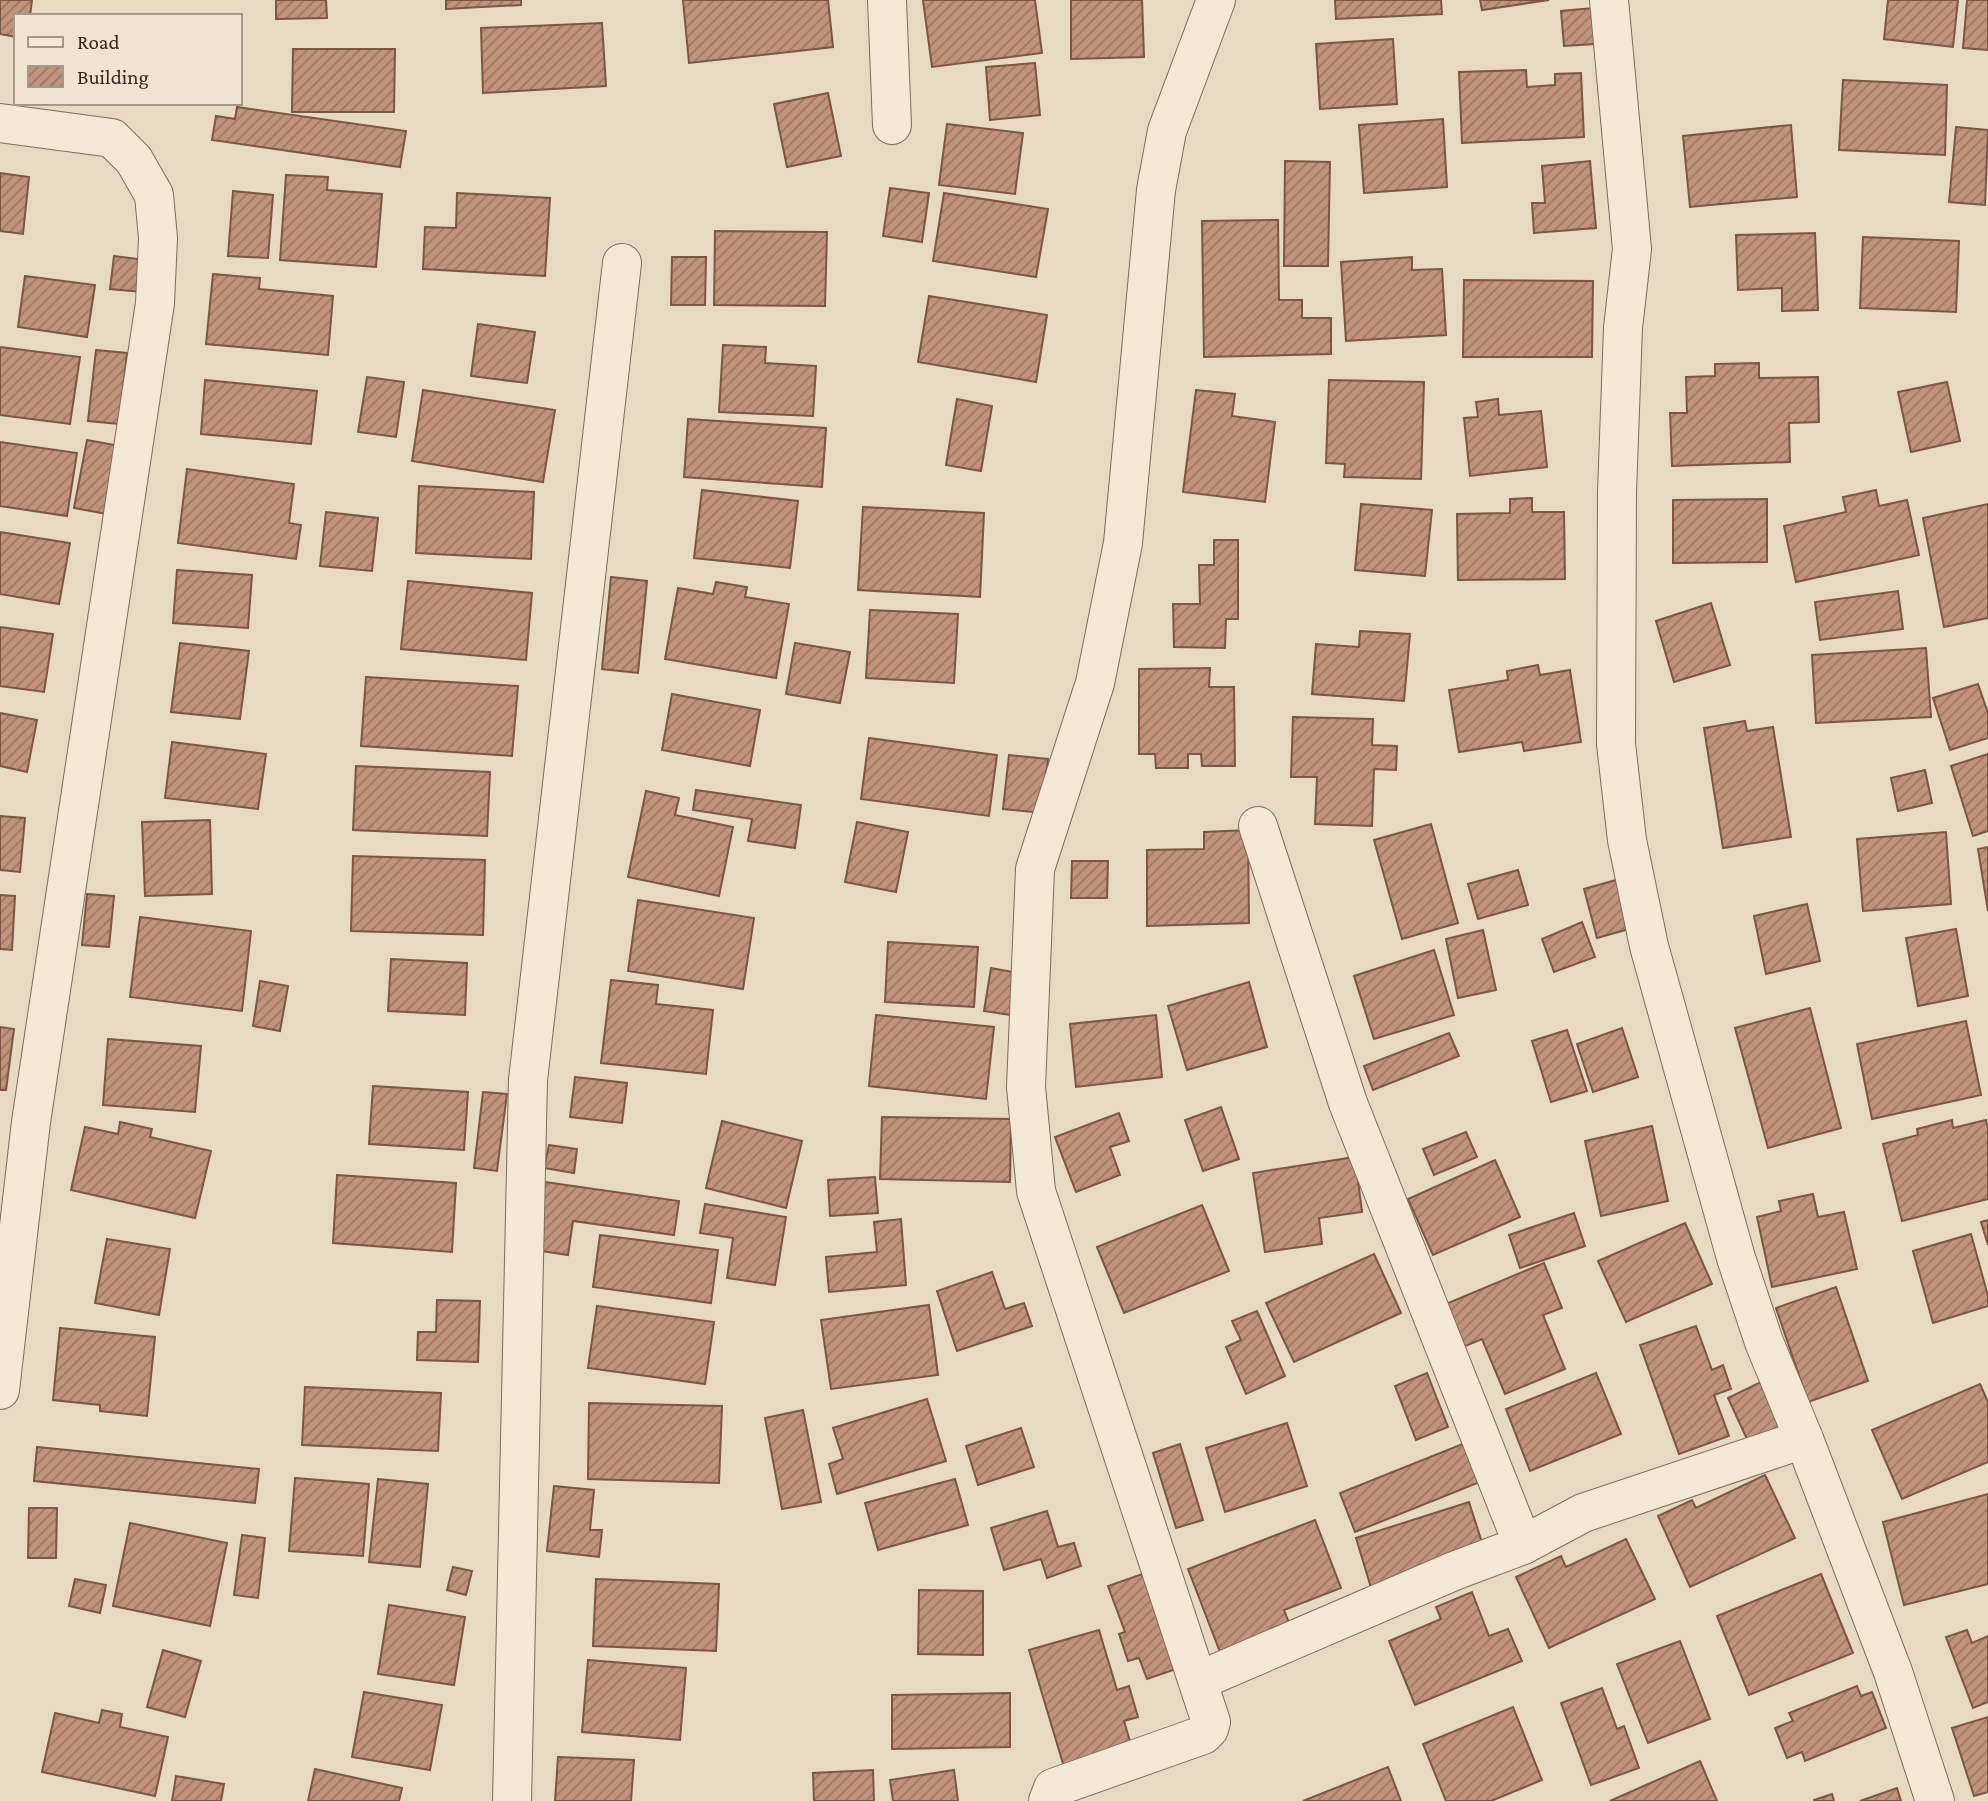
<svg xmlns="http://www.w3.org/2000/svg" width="1988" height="1801" viewBox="0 0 1988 1801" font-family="'Crimson Pro',serif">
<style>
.building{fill:url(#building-hatch);stroke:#7c5544;stroke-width:2}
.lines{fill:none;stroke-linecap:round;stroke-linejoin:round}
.minor-casing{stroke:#7f6b5b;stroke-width:40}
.minor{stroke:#f4e8d4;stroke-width:38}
</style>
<defs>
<pattern id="building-hatch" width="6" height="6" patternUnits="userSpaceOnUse" patternTransform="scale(1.75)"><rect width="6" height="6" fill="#c2937c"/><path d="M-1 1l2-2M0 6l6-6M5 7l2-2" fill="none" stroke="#9e7865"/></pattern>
</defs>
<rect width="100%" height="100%" fill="#e8d9c2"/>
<g class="building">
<polygon points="0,0 32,0 30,16 16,16 16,37 0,34"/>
<polygon points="276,0 326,0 327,18 276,19"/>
<polygon points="446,0 521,0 521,5 446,9"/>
<polygon points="683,0 828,0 833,47 689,63"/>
<polygon points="923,0 1035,0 1042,53 932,67"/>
<polygon points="1071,0 1142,0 1144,57 1071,59"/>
<polygon points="1335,0 1441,0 1442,14 1336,19"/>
<polygon points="1480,0 1549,0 1482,10"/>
<polygon points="1888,0 1958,0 1953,47 1884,39"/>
<polygon points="1967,0 1988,0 1988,50 1963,48"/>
<polygon points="1593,8 1595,44 1564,46 1561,11"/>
<polygon points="602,23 606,86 483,93 481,28"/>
<polygon points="1393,39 1397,104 1320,109 1316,44"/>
<polygon points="293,49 395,49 394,112 292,112"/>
<polygon points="1035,63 1040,115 990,120 986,67"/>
<polygon points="1526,70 1527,87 1555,85 1555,74 1581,73 1584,137 1462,143 1459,72"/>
<polygon points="1843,80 1947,85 1945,155 1839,150"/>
<polygon points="828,93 841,156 787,167 774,104"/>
<polygon points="237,107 406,131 400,167 212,140 216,116 235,119"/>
<polygon points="1443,119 1447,187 1364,193 1359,125"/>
<polygon points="947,124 1023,133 1015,194 939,185"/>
<polygon points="1791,125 1797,197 1690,207 1683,136"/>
<polygon points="1956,127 1988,130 1985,205 1949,202"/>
<polygon points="1285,161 1330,162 1328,266 1284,266"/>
<polygon points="1590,161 1596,228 1534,233 1532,203 1545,203 1542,166"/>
<polygon points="0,173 29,177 23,234 0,231"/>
<polygon points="286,175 328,177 327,190 382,194 376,267 280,260"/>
<polygon points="890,188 929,193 922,242 883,236"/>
<polygon points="233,191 273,195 268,258 228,256"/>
<polygon points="457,193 550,198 545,276 423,269 425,227 456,228"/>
<polygon points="944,193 1048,209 1036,277 933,261"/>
<polygon points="1278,220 1279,300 1302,300 1302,318 1331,318 1331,354 1204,357 1202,221"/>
<polygon points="715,231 827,232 825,306 714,305"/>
<polygon points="1815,233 1818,310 1782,311 1782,288 1738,290 1736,235"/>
<polygon points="1863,237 1959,241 1956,312 1860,308"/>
<polygon points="114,256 146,260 142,292 110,289"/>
<polygon points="672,257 706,257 705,305 671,305"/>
<polygon points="1412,257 1412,270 1442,269 1446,335 1346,341 1341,262"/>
<polygon points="213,274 260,278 259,289 333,296 328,355 206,344"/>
<polygon points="25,276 95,285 87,337 18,327"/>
<polygon points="1464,280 1593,281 1592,357 1463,357"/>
<polygon points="929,296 1047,315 1036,382 918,362"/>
<polygon points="478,324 535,332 527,383 471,376"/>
<polygon points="723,345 766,347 765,363 816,366 813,416 719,412"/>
<polygon points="0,347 80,357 70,424 0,415"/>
<polygon points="96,350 127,353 119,424 88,421"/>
<polygon points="1759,363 1759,378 1818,377 1819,422 1789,423 1790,462 1672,466 1670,413 1687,413 1686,377 1715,376 1715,364"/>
<polygon points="367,377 404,382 396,437 358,432"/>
<polygon points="205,380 317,391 311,444 201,434"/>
<polygon points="1329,380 1424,382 1421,479 1344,477 1345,464 1326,463"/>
<polygon points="1947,382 1960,441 1911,452 1898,392"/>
<polygon points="423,390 555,410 543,482 412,461"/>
<polygon points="1196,390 1235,394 1232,416 1275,422 1265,502 1183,492"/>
<polygon points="957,399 992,406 981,471 946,465"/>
<polygon points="1498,399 1499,415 1541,411 1547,467 1470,476 1464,418 1478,417 1476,402"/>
<polygon points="688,419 826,428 822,487 684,477"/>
<polygon points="87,440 120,446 107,514 74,508"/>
<polygon points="0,442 77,453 67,516 0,506"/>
<polygon points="187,469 294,484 289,523 301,525 296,559 178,543"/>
<polygon points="419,486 534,492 531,559 416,553"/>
<polygon points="702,490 798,501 790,568 694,558"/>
<polygon points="1876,490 1879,506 1907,500 1919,555 1796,582 1784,526 1846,512 1843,497"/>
<polygon points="1532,498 1532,512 1564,512 1565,579 1458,580 1457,514 1510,513 1510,499"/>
<polygon points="1767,499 1767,562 1673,563 1673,500"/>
<polygon points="1361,504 1432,510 1425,576 1355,570"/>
<polygon points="1988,504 1988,618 1944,627 1923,518"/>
<polygon points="863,507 984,513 980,597 858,590"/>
<polygon points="326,512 378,518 372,571 320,566"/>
<polygon points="0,532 70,543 59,604 0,594"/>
<polygon points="1214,540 1238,540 1238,619 1226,619 1225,648 1174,647 1173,604 1200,604 1199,565 1214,565"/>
<polygon points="177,570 252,575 248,628 173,623"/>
<polygon points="611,577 647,581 638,673 602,669"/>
<polygon points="408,581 532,593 526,660 401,649"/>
<polygon points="716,582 747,587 745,597 789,604 776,678 665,659 678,588 713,594"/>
<polygon points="1898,591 1903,629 1820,640 1815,602"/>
<polygon points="1711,603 1730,665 1674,682 1656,621"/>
<polygon points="870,610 958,614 954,683 866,678"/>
<polygon points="0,627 53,634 44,692 0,686"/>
<polygon points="1360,631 1410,634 1404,701 1312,694 1316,644 1359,647"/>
<polygon points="180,643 249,651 240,719 171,712"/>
<polygon points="795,643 850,652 840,703 786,694"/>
<polygon points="1926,648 1931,717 1816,723 1812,655"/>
<polygon points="1538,665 1540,675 1570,670 1581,742 1524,751 1522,742 1459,752 1449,690 1508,680 1507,671"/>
<polygon points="1210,668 1209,687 1234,687 1235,766 1202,766 1201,754 1188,754 1188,768 1156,768 1155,754 1139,754 1139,669"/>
<polygon points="366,677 518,686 512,756 361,746"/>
<polygon points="1978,684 1988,713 1988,738 1950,750 1933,698"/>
<polygon points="672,694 760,710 750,766 662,750"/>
<polygon points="0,713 37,720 27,772 0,766"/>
<polygon points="1293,717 1373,719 1372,745 1397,746 1396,770 1374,769 1372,826 1315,824 1317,777 1291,777"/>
<polygon points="1745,721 1747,731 1773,727 1791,837 1723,848 1704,728"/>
<polygon points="869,738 997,755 989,816 861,799"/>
<polygon points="172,742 266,754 258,809 165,798"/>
<polygon points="1988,754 1988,831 1973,836 1951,766"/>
<polygon points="1009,755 1048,759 1042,813 1003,809"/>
<polygon points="356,766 490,772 487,836 353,830"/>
<polygon points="1925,770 1932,803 1898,811 1891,778"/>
<polygon points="696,790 801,805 795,848 748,841 752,819 693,810"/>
<polygon points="646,791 679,798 675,815 733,827 719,896 628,877"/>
<polygon points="0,816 25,818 20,872 0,870"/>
<polygon points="210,820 212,894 145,896 142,822"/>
<polygon points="857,822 908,832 896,892 845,882"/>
<polygon points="1431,824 1458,923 1402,939 1374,840"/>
<polygon points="1248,830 1249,923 1147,926 1147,850 1204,849 1204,832"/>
<polygon points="1946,832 1951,904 1863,911 1857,839"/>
<polygon points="1988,847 1988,911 1978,849"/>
<polygon points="353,856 485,860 483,935 351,931"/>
<polygon points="1072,861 1108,861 1107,898 1071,898"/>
<polygon points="1518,870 1528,905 1478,919 1468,884"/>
<polygon points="1616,880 1629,929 1597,938 1584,889"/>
<polygon points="87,894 114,896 109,947 82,945"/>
<polygon points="0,895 15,896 12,950 0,949"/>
<polygon points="638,900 754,918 743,989 628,971"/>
<polygon points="1807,904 1820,961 1766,974 1754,916"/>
<polygon points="140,917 251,931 242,1011 130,997"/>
<polygon points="1582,922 1595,957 1554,972 1542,939"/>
<polygon points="1956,929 1968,996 1918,1006 1906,938"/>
<polygon points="1483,930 1496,990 1458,998 1446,939"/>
<polygon points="888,942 978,947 974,1007 885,1002"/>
<polygon points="1434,950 1454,1015 1374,1039 1354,976"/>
<polygon points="391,959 467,963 465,1015 388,1011"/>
<polygon points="991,968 1018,973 1011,1015 984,1011"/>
<polygon points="611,980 658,985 656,1004 713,1010 706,1074 601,1063"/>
<polygon points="260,981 288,986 280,1031 253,1026"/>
<polygon points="1249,982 1267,1047 1187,1070 1168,1006"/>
<polygon points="1810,1008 1841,1128 1768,1148 1735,1028"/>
<polygon points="876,1015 994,1027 986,1099 869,1086"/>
<polygon points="1156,1015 1162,1077 1076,1087 1070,1024"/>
<polygon points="1966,1021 1981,1095 1872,1119 1857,1044"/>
<polygon points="0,1027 14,1029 6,1090 0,1090"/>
<polygon points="1622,1028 1638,1077 1593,1092 1577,1044"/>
<polygon points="1567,1030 1587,1091 1551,1102 1532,1041"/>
<polygon points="1449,1033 1459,1056 1373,1090 1364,1066"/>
<polygon points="108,1039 201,1046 195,1112 103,1105"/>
<polygon points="575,1077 627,1083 622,1123 570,1117"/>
<polygon points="373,1086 468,1092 464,1150 369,1144"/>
<polygon points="483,1092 507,1094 497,1171 474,1168"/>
<polygon points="1221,1107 1239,1159 1203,1171 1185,1120"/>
<polygon points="1119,1113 1129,1141 1110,1147 1120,1175 1076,1192 1055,1137"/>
<polygon points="882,1117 1011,1119 1010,1182 880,1179"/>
<polygon points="1952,1120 1953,1128 1986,1120 1988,1128 1988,1199 1902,1221 1883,1144 1918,1135 1917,1129"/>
<polygon points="722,1121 802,1141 786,1208 706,1188"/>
<polygon points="120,1122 152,1129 150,1137 211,1151 195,1218 71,1190 85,1127 118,1134"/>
<polygon points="1652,1126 1668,1201 1601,1216 1585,1141"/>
<polygon points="1466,1132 1477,1157 1434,1175 1423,1149"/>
<polygon points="549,1145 577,1149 574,1173 544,1168"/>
<polygon points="1355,1157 1362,1212 1319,1218 1322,1244 1265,1252 1253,1173"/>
<polygon points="1495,1160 1520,1217 1433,1255 1408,1199"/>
<polygon points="337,1175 456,1183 452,1252 333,1243"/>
<polygon points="875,1177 878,1213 830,1216 828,1180"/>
<polygon points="545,1182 679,1201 674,1235 573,1221 568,1255 534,1250"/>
<polygon points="1813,1194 1818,1217 1844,1212 1857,1269 1772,1287 1757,1217 1781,1211 1779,1201"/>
<polygon points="705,1204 786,1217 775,1285 727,1278 733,1238 700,1233"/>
<polygon points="1202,1205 1229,1271 1124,1313 1097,1247"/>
<polygon points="1574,1213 1585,1246 1520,1268 1509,1235"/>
<polygon points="901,1219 906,1285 829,1292 826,1257 877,1252 874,1222"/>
<polygon points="1988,1220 1988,1245 1981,1222"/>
<polygon points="1685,1223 1712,1284 1626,1322 1598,1261"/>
<polygon points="1971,1234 1988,1296 1988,1306 1933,1323 1913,1251"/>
<polygon points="600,1235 718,1250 711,1303 593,1287"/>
<polygon points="107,1239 170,1249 159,1315 95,1303"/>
<polygon points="1374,1254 1401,1313 1294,1362 1266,1303"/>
<polygon points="1544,1263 1562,1308 1543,1315 1565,1369 1505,1394 1482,1339 1458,1349 1441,1306"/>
<polygon points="992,1272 1005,1309 1024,1303 1032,1326 957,1351 937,1291"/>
<polygon points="1836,1287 1868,1381 1808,1402 1776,1308"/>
<polygon points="437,1300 480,1301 478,1362 417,1360 418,1332 436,1332"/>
<polygon points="929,1305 938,1375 831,1389 821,1320"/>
<polygon points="597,1306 714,1322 705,1384 588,1368"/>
<polygon points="1257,1311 1285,1376 1246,1394 1226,1347 1241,1340 1232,1321"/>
<polygon points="1696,1326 1712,1370 1723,1365 1731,1389 1714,1395 1729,1436 1679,1454 1640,1345"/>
<polygon points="60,1328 155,1337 147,1416 100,1411 100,1405 53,1400"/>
<polygon points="1427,1373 1448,1427 1416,1440 1395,1386"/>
<polygon points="1596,1373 1621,1434 1530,1471 1506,1409"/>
<polygon points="1765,1380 1789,1433 1752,1450 1728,1398"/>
<polygon points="1980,1384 1988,1402 1988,1462 1902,1499 1872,1430"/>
<polygon points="305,1387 441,1393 438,1451 302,1445"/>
<polygon points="927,1399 946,1461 837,1494 829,1464 843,1459 833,1428"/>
<polygon points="589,1403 722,1406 719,1483 588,1479"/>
<polygon points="803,1410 821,1502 782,1509 765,1418"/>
<polygon points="1287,1423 1307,1486 1225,1512 1206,1448"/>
<polygon points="1021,1428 1034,1467 978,1485 966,1446"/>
<polygon points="1470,1441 1485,1480 1355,1532 1340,1493"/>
<polygon points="1180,1444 1203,1520 1176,1528 1153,1453"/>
<polygon points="37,1447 259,1469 255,1503 34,1481"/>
<polygon points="1765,1475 1795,1538 1690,1587 1658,1516 1692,1500 1696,1508"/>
<polygon points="295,1478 369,1484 363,1556 289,1551"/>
<polygon points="378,1479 428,1484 420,1567 369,1562"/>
<polygon points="955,1479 968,1525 878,1550 865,1503"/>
<polygon points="554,1486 594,1490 590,1530 602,1530 599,1557 547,1551"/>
<polygon points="1988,1494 1988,1584 1904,1605 1883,1522"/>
<polygon points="1469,1502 1486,1555 1372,1591 1356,1538"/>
<polygon points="29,1508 57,1508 56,1558 28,1558"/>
<polygon points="1047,1511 1058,1547 1074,1543 1081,1566 1047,1578 1041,1559 1004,1570 991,1528"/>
<polygon points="1315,1520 1341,1588 1284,1610 1290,1625 1220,1652 1188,1569"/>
<polygon points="130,1523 227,1543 210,1626 113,1606"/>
<polygon points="242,1535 265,1538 258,1598 234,1595"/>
<polygon points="1626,1539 1655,1599 1549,1648 1516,1577 1561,1556 1566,1567"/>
<polygon points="453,1567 472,1571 466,1595 447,1590"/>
<polygon points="1151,1571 1185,1666 1147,1679 1139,1658 1128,1661 1119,1634 1125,1632 1108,1586"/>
<polygon points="1821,1574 1853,1653 1749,1695 1717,1616"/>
<polygon points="75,1579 106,1585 100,1613 69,1606"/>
<polygon points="596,1579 719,1584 716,1651 593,1646"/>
<polygon points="919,1590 983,1591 983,1655 918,1654"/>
<polygon points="1472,1592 1489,1636 1508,1629 1522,1661 1415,1705 1389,1641 1441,1619 1436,1607"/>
<polygon points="389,1605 465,1617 454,1685 378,1674"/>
<polygon points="1099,1630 1117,1690 1129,1686 1138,1717 1124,1721 1132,1748 1064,1767 1029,1650"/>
<polygon points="1967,1630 1972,1643 1988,1636 1988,1702 1973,1708 1946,1637"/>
<polygon points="1680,1641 1710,1719 1648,1743 1617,1664"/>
<polygon points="163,1650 201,1661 185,1717 147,1707"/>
<polygon points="588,1660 686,1668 680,1740 582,1732"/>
<polygon points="1857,1686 1861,1696 1872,1692 1886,1728 1805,1761 1802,1752 1787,1758 1775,1728 1793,1721 1789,1713"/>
<polygon points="1602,1688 1617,1729 1624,1726 1639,1768 1591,1785 1561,1703"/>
<polygon points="364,1692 442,1705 430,1770 352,1757"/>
<polygon points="1010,1693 1010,1747 892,1749 892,1695"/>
<polygon points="1513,1707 1542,1780 1491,1801 1446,1801 1423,1744"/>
<polygon points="102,1710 122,1714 120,1727 168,1737 155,1796 42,1772 55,1713 99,1723"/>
<polygon points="1988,1717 1988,1792 1974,1796 1952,1728"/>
<polygon points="558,1757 634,1760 631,1801 555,1801"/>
<polygon points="1700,1761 1717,1801 1610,1801"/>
<polygon points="1388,1767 1401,1801 1303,1801"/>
<polygon points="315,1769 402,1788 399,1801 308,1801"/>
<polygon points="873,1770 874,1801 814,1801 813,1773"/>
<polygon points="954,1770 958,1801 893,1801 890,1780"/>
<polygon points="176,1776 224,1784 221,1801 172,1801"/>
<polygon points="1897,1788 1901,1801 1860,1801"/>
<polygon points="1832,1794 1834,1801 1814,1801 1814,1800"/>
</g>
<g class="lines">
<g class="minor-casing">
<g id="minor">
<polyline points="887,0 892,125"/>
<polyline points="1609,0 1632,249 1623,328 1617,492 1616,744 1627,840 1649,946 1736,1258 1764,1342 1804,1439 1893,1672 1935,1801"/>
<polyline points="0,123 112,138 134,160 154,195 158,238 155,303 31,1122 0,1390"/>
<polyline points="1258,826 1348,1103 1523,1545"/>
<polyline points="1198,1681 1454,1571 1523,1545 1583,1513 1804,1439"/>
<polyline points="512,1801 528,1080 622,263"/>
<polyline points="1048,1801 1053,1788 1203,1735 1209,1729 1211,1722 1036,1191 1026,1087 1035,869 1095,683 1123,543 1156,190 1167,131 1216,0"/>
</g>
</g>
<use href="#minor" class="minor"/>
</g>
<rect x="14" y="14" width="228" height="91" fill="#f0e4d1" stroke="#a49889" stroke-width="2"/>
<rect x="28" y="37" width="35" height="10" fill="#f4e8d4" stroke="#a49889" stroke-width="2"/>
<text x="77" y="49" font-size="21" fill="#31251e">Road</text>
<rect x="28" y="66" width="35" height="21" fill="url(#building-hatch)" stroke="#a49889" stroke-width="2"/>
<text x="77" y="84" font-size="21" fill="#31251e">Building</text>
</svg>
